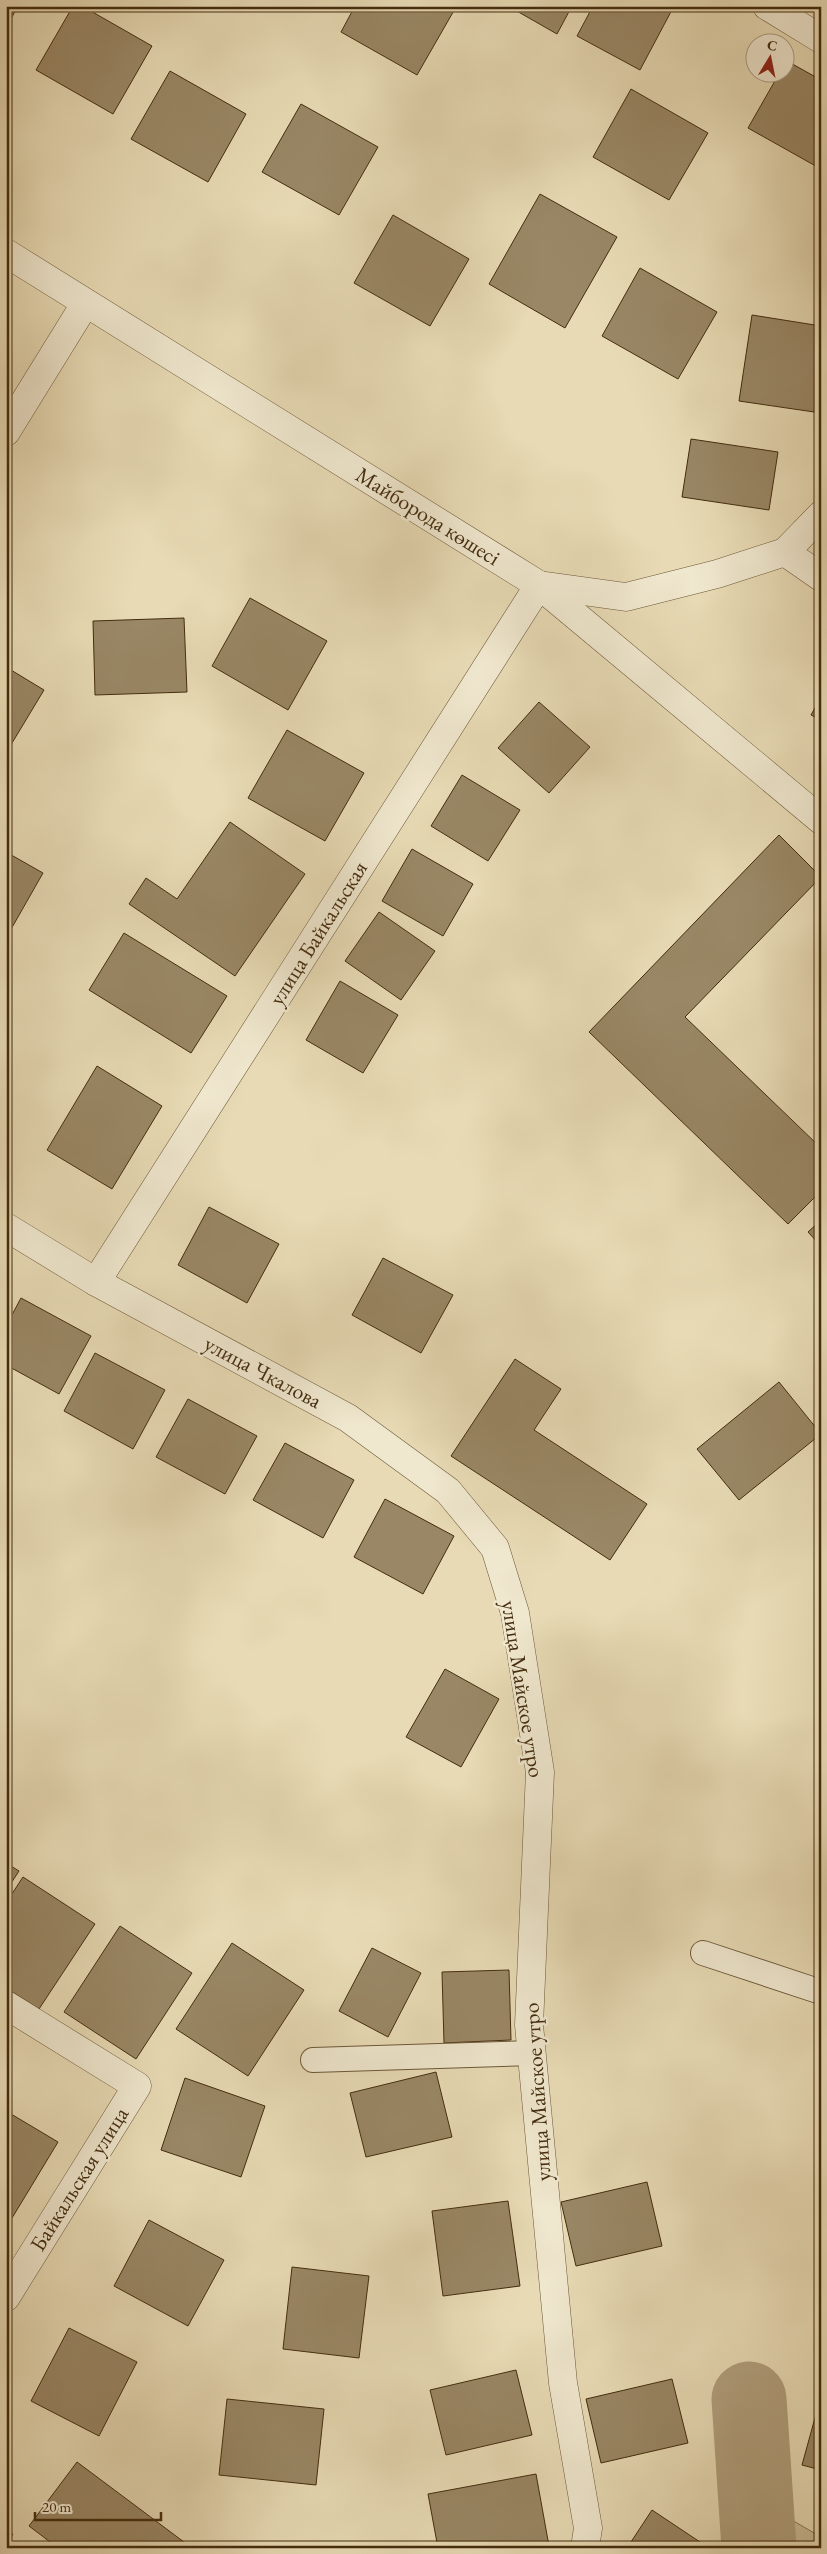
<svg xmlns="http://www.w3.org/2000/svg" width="827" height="2554" viewBox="0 0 827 2554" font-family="'EB Garamond',serif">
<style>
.green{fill:#cbbd98;stroke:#887554}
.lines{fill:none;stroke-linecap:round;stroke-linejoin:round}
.river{stroke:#b09f7c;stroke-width:75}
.building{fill:#998765;stroke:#442d0f}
.lane-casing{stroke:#6d5838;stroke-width:26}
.street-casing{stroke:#6d5838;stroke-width:29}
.lane{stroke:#efe7ce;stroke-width:24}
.street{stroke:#efe7ce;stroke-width:28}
.labels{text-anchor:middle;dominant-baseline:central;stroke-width:5;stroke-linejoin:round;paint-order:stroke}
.street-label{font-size:22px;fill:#442d0f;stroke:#efe7ce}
</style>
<rect width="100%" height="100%" fill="#e7dab4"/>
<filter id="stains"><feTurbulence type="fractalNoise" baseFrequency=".004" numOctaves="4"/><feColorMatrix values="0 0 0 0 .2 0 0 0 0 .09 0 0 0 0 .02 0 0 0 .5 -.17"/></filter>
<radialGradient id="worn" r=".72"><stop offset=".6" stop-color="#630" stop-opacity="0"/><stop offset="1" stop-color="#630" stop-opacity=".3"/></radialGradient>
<polygon class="green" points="766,2505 821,2537 821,2548 751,2548"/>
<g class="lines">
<polyline class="river" points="749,2399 759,2548"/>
</g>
<g class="building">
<polygon points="6,6 18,6 6,28"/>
<polygon points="73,6 82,6 152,46 113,114 36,70"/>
<polygon points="355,6 454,6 456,7 417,75 341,32"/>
<polygon points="508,6 572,6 557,34"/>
<polygon points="593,6 674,6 640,70 577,36"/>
<polygon points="787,61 821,80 821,169 748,128 780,72 784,72"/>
<polygon points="170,71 246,114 208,182 131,139"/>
<polygon points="631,89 708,133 669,200 593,157"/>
<polygon points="301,104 378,147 339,215 262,172"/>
<polygon points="540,194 617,237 565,328 489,284"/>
<polygon points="393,215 469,259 430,326 354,283"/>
<polygon points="640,268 717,312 678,379 602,336"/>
<polygon points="752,315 821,326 821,413 739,401"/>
<polygon points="691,439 778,452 769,510 682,497"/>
<polygon points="250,598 327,641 288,710 212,666"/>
<polygon points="184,618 187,692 95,695 93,621"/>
<polygon points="6,667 44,690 6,753"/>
<polygon points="821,697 821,720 811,715"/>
<polygon points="539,702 590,747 549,793 498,748"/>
<polygon points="287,730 364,773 325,841 248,798"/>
<polygon points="462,775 520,810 488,861 431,826"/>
<polygon points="230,822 305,874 235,976 129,904 146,878 177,899"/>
<polygon points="779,835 821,877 685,1017 821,1148 821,1191 788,1224 589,1032"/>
<polygon points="412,849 473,884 443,936 382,901"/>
<polygon points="6,852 43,873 6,938"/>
<polygon points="379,912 435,951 401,1000 345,961"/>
<polygon points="124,933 227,996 191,1053 89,990"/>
<polygon points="340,981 398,1015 363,1073 306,1040"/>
<polygon points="97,1066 162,1106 112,1189 47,1150"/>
<polygon points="209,1207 279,1244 247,1303 178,1265"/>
<polygon points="821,1220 821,1246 808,1232"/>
<polygon points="383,1258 453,1295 421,1353 352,1315"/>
<polygon points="21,1298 91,1336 59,1394 6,1365 6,1326"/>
<polygon points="95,1353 165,1390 133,1449 64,1411"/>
<polygon points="515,1359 561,1389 534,1430 647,1504 610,1560 451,1456"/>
<polygon points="779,1382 821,1434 739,1500 697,1449"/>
<polygon points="188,1399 257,1436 225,1494 156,1457"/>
<polygon points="285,1443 354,1480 323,1538 253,1500"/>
<polygon points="385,1499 454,1536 423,1594 354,1557"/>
<polygon points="445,1669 499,1699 461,1767 406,1737"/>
<polygon points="6,1863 19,1871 6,1891"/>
<polygon points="23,1877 95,1924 39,2009 6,1988 6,1903"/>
<polygon points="120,1926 192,1973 136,2059 64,2012"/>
<polygon points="232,1943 304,1990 248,2076 176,2029"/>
<polygon points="372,1948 421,1973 388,2037 339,2011"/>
<polygon points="509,1970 511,2040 444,2043 442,1972"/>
<polygon points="436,2072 452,2137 366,2157 350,2093"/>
<polygon points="185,2078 265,2106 241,2177 161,2150"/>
<polygon points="6,2111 58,2142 9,2223 6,2221"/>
<polygon points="647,2182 662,2246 576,2266 561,2202"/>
<polygon points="508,2201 520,2286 443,2296 432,2211"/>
<polygon points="149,2220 224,2260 188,2326 114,2286"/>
<polygon points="292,2267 369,2276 359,2358 283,2349"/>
<polygon points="69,2328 137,2362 99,2436 31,2401"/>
<polygon points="516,2370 532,2435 446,2455 430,2390"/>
<polygon points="672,2379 688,2443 601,2463 586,2399"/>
<polygon points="821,2396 821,2470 802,2465"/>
<polygon points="227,2399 324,2409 316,2485 219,2475"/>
<polygon points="77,2462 192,2548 58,2548 29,2526"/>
<polygon points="536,2474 549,2546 438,2548 428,2494"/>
<polygon points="652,2510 709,2548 627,2548"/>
<polygon points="6,2530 13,2534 6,2546"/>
</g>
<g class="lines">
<g class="lane-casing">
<g id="lane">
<polyline points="703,1953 821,1992"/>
<polyline points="313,2060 532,2053"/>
</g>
</g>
<g class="street-casing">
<g id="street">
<polyline points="767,6 821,39"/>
<polyline points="6,253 539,585 821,820"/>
<polyline points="6,432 85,304"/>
<polyline points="785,552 821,577"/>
<polyline points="539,585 626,597 717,574 785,552 821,515"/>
<polyline points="6,1227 96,1282 348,1418 448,1491 495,1548 515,1613 540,1772 529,2025 563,2383 588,2528 585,2548"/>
<polyline points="96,1282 539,585"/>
<polyline points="6,2005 137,2086 6,2297"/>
</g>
</g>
<use href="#lane" class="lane"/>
<use href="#street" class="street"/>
</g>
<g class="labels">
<g class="street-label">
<text transform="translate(428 516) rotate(32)">Майборода көшесі</text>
<text transform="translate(318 933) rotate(-58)">улица Байкальская</text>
<text transform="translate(263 1372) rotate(28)">улица Чкалова</text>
<text transform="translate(523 1689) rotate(81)">улица Майское утро</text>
<text transform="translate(537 2092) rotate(-94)">улица Майское утро</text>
<text transform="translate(79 2179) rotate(-58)">Байкальская улица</text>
</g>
</g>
<rect width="827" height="2554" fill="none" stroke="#e7dab4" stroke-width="25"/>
<rect x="8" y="8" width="812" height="2539" fill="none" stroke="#442d0f" stroke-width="2.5"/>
<rect x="12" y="12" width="802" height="2529" fill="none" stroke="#442d0f"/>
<g transform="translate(770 58) rotate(10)"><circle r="24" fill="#efe7ce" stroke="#ab9d82"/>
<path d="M0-4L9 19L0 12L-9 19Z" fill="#8f2418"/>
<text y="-8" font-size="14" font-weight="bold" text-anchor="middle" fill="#442d0f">С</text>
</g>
<path d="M35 2512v8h126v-8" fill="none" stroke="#442d0f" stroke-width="2.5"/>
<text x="42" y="2512" font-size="15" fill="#442d0f" stroke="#efe7ce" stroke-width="4" paint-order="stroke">20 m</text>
<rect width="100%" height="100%" filter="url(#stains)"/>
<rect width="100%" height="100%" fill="url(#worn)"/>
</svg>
